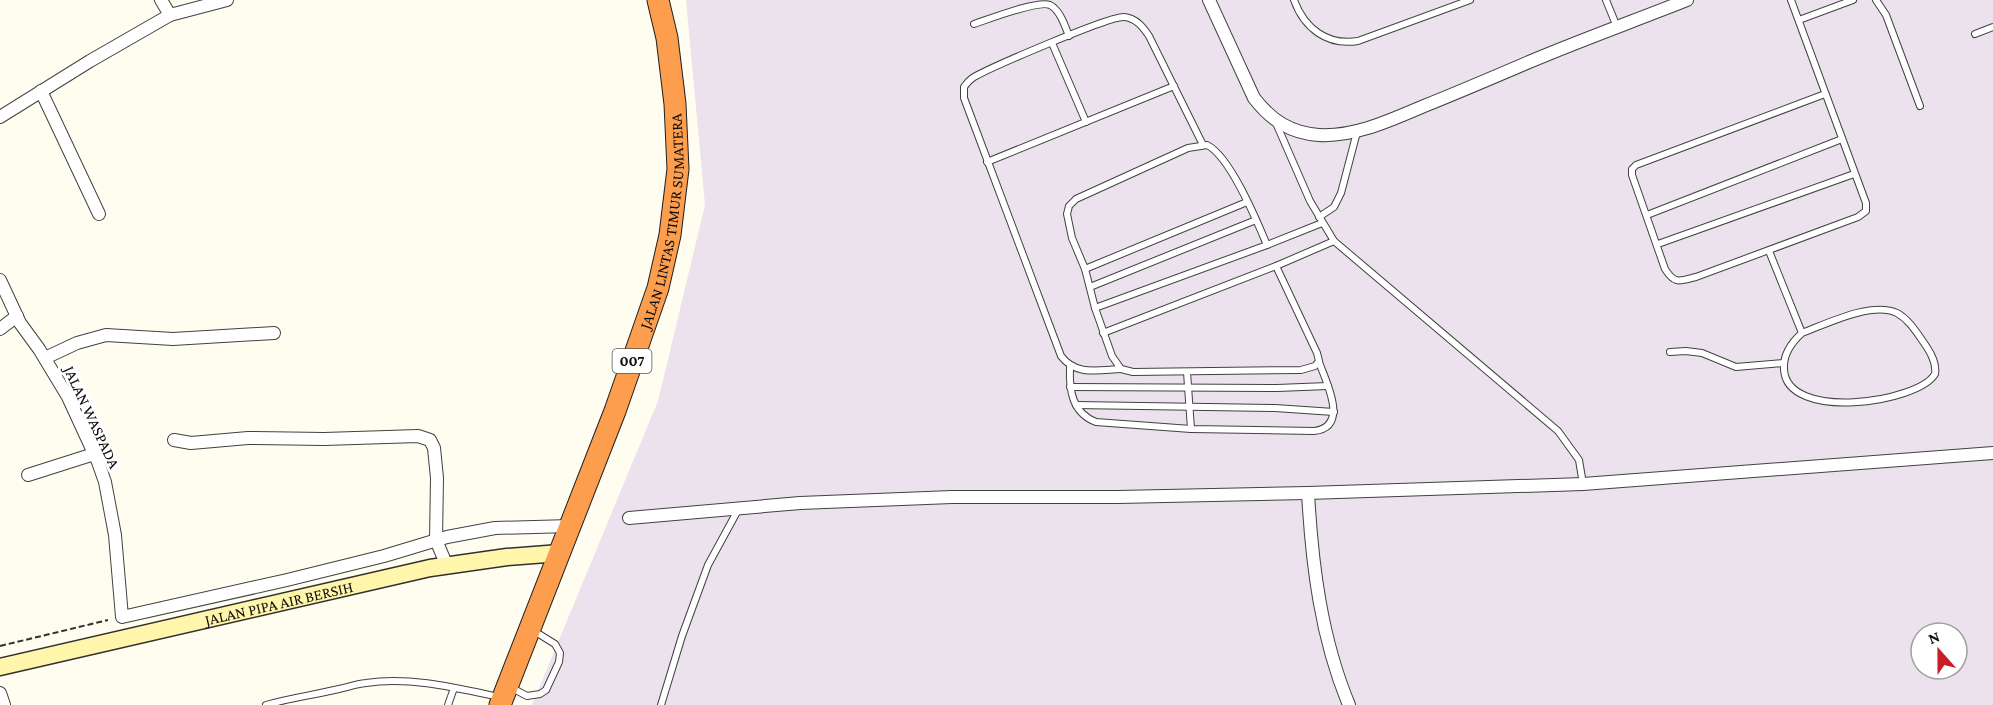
<svg xmlns="http://www.w3.org/2000/svg" width="1993" height="705" viewBox="0 0 1993 705" font-family="'Crimson Pro',serif">
<style>
.industrial{fill:#ece2ed;fill-rule:evenodd}
.lines{fill:none;stroke-linecap:round;stroke-linejoin:round}
.lane-casing{stroke:#414141;stroke-width:8}
.street-casing{stroke:#414141;stroke-width:14}
.secondary-casing{stroke:#303030;stroke-width:19}
.highway-casing{stroke:#1f1f1f;stroke-width:23}
.path{stroke:#303030;stroke-width:2;stroke-dasharray:6 3;stroke-linecap:butt}
.lane{stroke:#fff;stroke-width:6}
.street{stroke:#fff;stroke-width:12}
.secondary{stroke:#fff5ab;stroke-width:16}
.highway{stroke:#fd9e4f;stroke-width:21}
.labels{text-anchor:middle;dominant-baseline:central;stroke-width:6;stroke-linejoin:round;paint-order:stroke}
.shield{fill:#fff;stroke:#565656;stroke-width:1.5}
.shield-label{font-size:15px;font-weight:bold;fill:#0e0e0e}
.street-label{font-size:16px;fill:#0e0e0e;stroke:#fff}
</style>
<rect width="100%" height="100%" fill="#fffcf0"/>
<path class="industrial" d="M686 0H1993V705H532L658 401 705 205ZM1921 633H1957V669H1921Z"/>
<g class="lines">
<g class="lane-casing">
<g id="lane">
<path d="M1294 0C1304 28 1327 46 1358 41L1470 0"/>
<polyline points="1606,0 1617,27"/>
<path d="M1791 0 1866 203V211L1858 217 1696 277C1680 281 1675 285 1665 269L1632 175V169L1636 165 1825 94"/>
<polyline points="1876,0 1886,15 1920,106"/>
<polyline points="1799,20 1853,0"/>
<path d="M974 24C989 19 1038 0 1050 5 1060 10 1065 26 1069 36"/>
<polyline points="1975,34 1993,27"/>
<polyline points="1052,43 1086,122"/>
<polyline points="1276,123 1310,201 1334,241 1558,431 1579,460 1583,484"/>
<polyline points="987,162 1174,86"/>
<polyline points="1647,215 1842,139"/>
<polyline points="1319,217 1334,207 1341,193 1357,132"/>
<polyline points="1658,244 1854,174"/>
<path d="M1267 245C1257 221 1230 156 1207 145L1188 148 1076 199 1069 206 1067 214 1072 238 1085 269 1095 308 1112 356 1121 369 1133 372 1301 370 1315 366 1319 361 1317 353 1276 266"/>
<path d="M1769 251 1802 333C1826 324 1872 301 1897 313 1908 319 1915 330 1922 340 1929 350 1937 362 1935 374 1918 403 1786 422 1784 369 1783 354 1792 342 1802 333"/>
<polyline points="1085,269 1247,202"/>
<polyline points="1090,287 1256,220"/>
<polyline points="1095,308 1267,245 1322,223"/>
<polyline points="1103,333 1276,266 1334,241"/>
<polyline points="1670,352 1686,351 1702,353 1736,367 1784,363"/>
<path d="M1070 367C1069 390 1072 413 1096 422L1191 429"/>
<path d="M1121 369C1098 370 1076 376 1061 356L964 98V87C967 83 969 80 974 77 992 67 1109 16 1124 17 1136 18 1143 27 1149 36L1203 145"/>
<path d="M1187 372 1191 429 1314 431C1350 427 1326 382 1319 362"/>
<polyline points="1070,387 1277,388 1328,386"/>
<polyline points="1076,405 1275,408 1334,412"/>
<polyline points="512,688 527,696 540,694 546,690 559,662 560,653 555,644 534,631"/>
<path d="M266 705C290 698 314 695 339 689 348 687 356 684 366 683 409 676 457 688 499 697"/>
<polyline points="448,705 454,688"/>
<polyline points="661,705 682,636 708,565 738,510"/>
</g>
</g>
<g class="street-casing">
<g id="street">
<polyline points="161,0 170,15"/>
<path d="M1209 0 1254 98C1271 120 1290 133 1319 135 1355 137 1391 120 1424 106 1459 92 1494 77 1529 62 1581 40 1634 21 1687 0"/>
<polyline points="41,91 99,214"/>
<polyline points="0,117 90,61 170,15 227,0"/>
<polyline points="0,280 20,323 39,349 68,397 98,462 105,482 115,535 122,617 287,580 384,556 447,537 495,528 570,526"/>
<polyline points="0,329 17,316"/>
<polyline points="45,358 77,343 106,335 173,339 274,333"/>
<polyline points="174,440 191,443 248,438 324,439 418,436 430,440 434,448 437,478 436,540 447,566"/>
<polyline points="28,475 94,454"/>
<path d="M1308 493C1312 565 1321 638 1349 705"/>
<polyline points="629,518 800,503 952,497 1118,497 1308,493 1583,484 1993,453"/>
<polyline points="0,693 4,705"/>
</g>
</g>
<g class="secondary-casing">
<g id="secondary">
<path id="s1" d="M0 667 430 568 507 557 560 553"/>
</g>
</g>
<g class="highway-casing">
<g id="highway">
<path id="s2" d="M500 705 615 411 658 288 670 235 678 169 675 104 667 38 658 0"/>
</g>
</g>
<polyline class="path" points="0,646 108,620"/>
<use href="#lane" class="lane"/>
<use href="#street" class="street"/>
<use href="#secondary" class="secondary"/>
<use href="#highway" class="highway"/>
</g>
<g class="labels">
<rect class="shield" x="612.5" y="349" width="39" height="24" rx="4.5"/>
<g class="shield-label">
<text x="632" y="361">007</text>
</g>
<g class="street-label">
<text stroke="none"><textPath href="#s2" startOffset="513">JALAN LINTAS TIMUR SUMATERA</textPath></text>
<text transform="translate(92 417) rotate(65)">JALAN WASPADA</text>
<text stroke="none"><textPath href="#s1" startOffset="286">JALAN PIPA AIR BERSIH</textPath></text>
</g>
</g>
<g transform="translate(1939 651) rotate(339)"><circle r="28" fill="#ffffff" stroke="#9f9f9f" stroke-width="1.5"/>
<path d="M0-4.5L10 22L0 15L-10 22Z" fill="#c81c26"/>
<text y="-9" font-size="16" font-weight="bold" text-anchor="middle" fill="#0e0e0e">N</text>
</g>
</svg>
